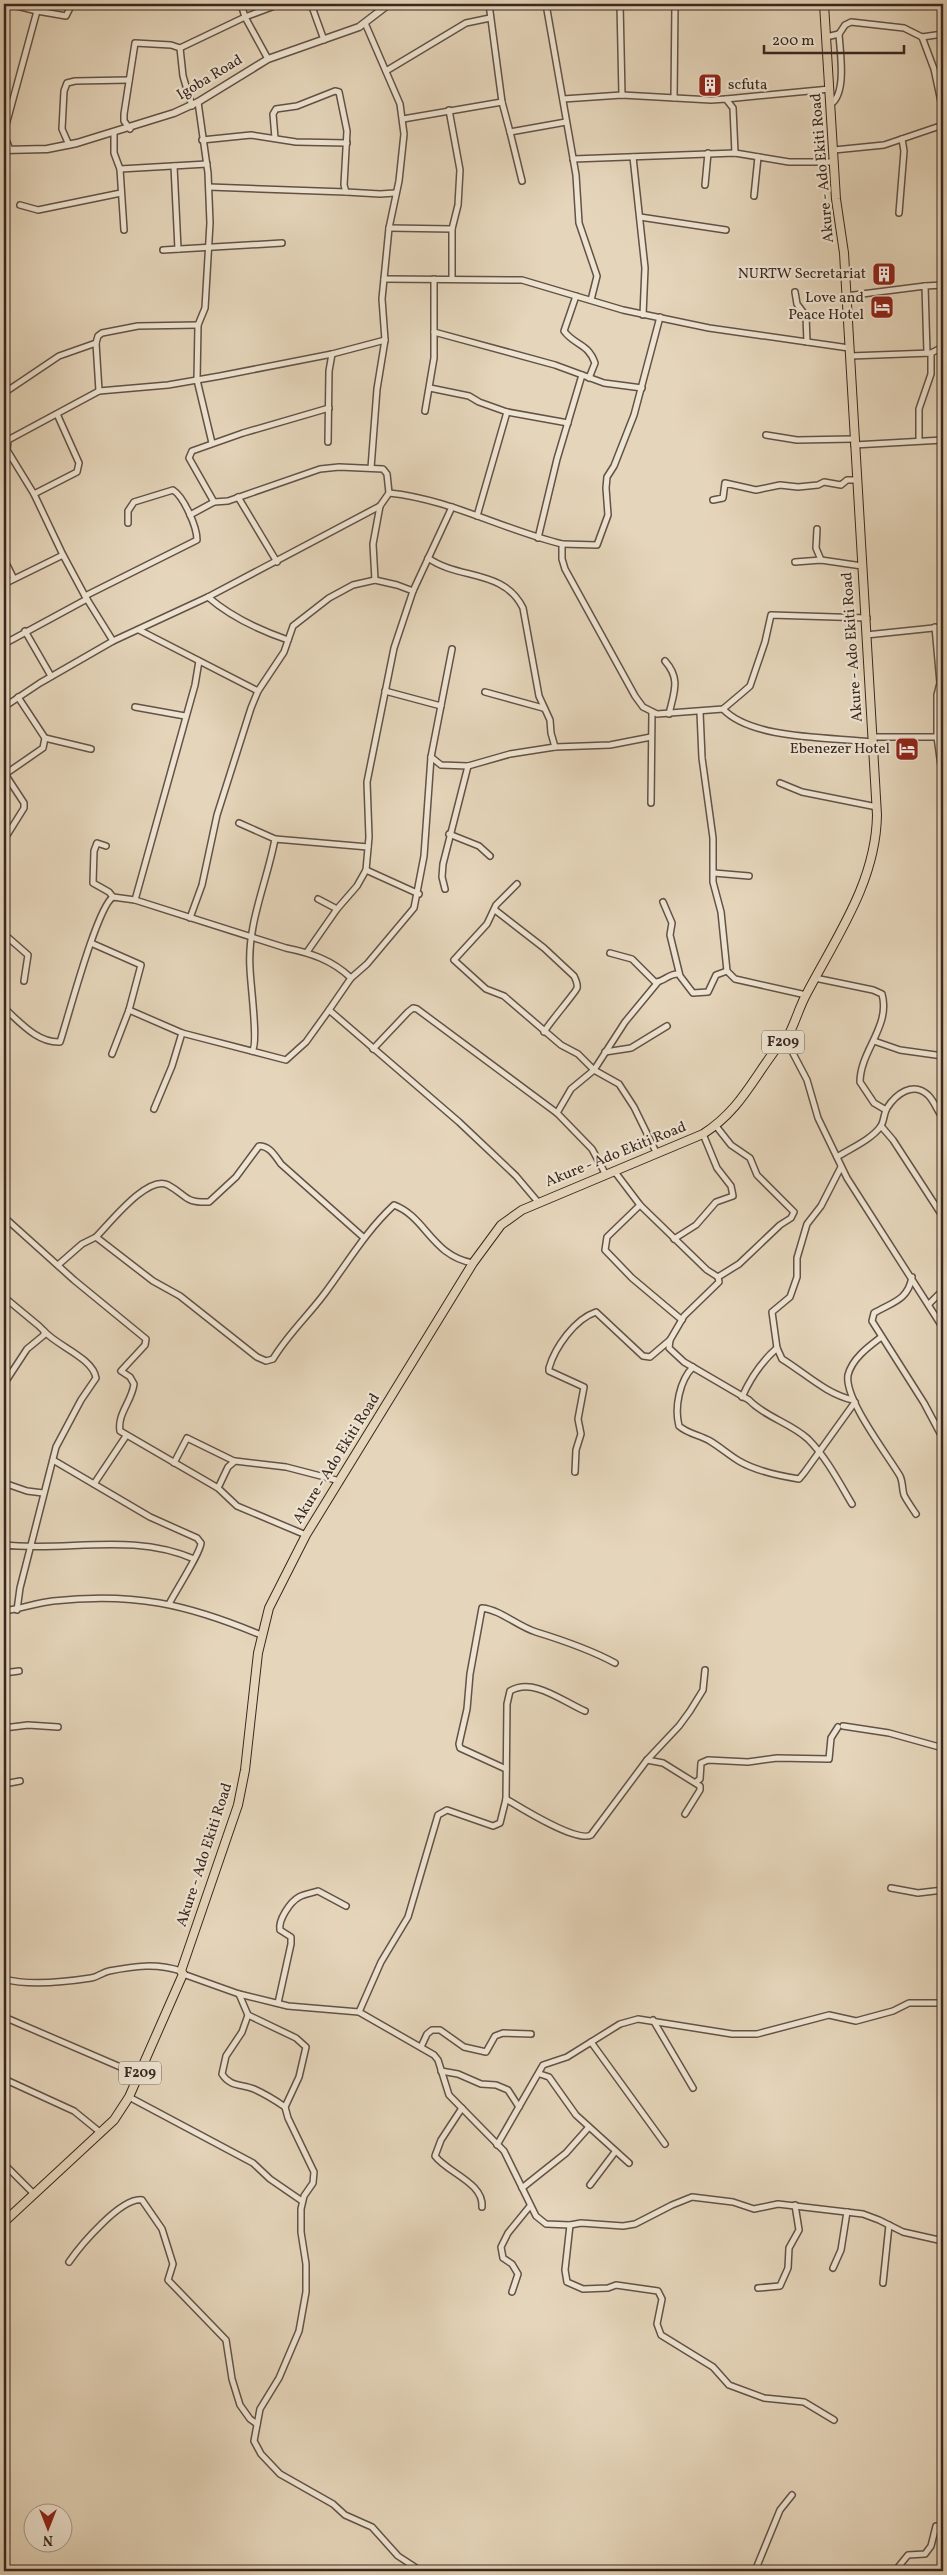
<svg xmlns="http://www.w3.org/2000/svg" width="947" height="2575" viewBox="0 0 947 2575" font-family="Vollkorn,serif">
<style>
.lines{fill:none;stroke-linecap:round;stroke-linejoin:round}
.minor-casing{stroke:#635246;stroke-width:8}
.tertiary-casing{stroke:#635246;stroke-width:9}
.primary-casing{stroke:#382720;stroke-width:10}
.minor{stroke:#eee4d2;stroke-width:5}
.tertiary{stroke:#eee4d2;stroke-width:6}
.primary{stroke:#e5d5ba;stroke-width:8}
.labels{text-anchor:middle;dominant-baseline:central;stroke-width:4.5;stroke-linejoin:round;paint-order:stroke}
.shield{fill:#eee4d2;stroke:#6f6055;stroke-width:1}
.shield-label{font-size:14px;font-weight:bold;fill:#382720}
.street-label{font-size:15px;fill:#382720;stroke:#eee4d2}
.poi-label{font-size:15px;fill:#382720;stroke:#eee4d2;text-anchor:end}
</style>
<rect width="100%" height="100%" fill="#e5d5ba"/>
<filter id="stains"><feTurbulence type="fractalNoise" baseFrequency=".004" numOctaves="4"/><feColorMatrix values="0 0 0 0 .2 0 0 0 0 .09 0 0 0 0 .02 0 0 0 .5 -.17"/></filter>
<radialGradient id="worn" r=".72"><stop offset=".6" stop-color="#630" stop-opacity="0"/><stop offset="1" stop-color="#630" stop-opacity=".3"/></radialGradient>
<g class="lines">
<g class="minor-casing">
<g id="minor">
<polyline points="9,4 37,11"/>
<polyline points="241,4 245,17 268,59"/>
<polyline points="311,4 324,40"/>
<polyline points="489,4 502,102 510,132 566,122"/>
<polyline points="546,4 576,175 579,223 597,276 591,300"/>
<polyline points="620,4 622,95"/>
<polyline points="365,23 400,104 404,134 399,181 389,228 382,299 385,340 377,389 371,468"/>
<polyline points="826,37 839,34 845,25 851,22 904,28 922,37 943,34"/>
<polyline points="922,37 934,69 943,111"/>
<polyline points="180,48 245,17 280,4"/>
<polyline points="386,71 466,23 490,18"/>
<polyline points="674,98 675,4"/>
<polyline points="563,99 622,95 711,100 726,99 733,108 735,153"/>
<polyline points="726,99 830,89"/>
<polyline points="198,102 208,173 210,223 205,308 198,325 197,380 212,443"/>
<path d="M831 104C847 93 840 52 839 34"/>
<polyline points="449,110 460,170 458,205 452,229 452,279"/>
<polyline points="403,119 502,102"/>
<polyline points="130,129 124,121 124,114 135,43 171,45 180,48 183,76 192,106"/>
<polyline points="510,132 522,181"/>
<polyline points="114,133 114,153 120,169 124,230"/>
<polyline points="275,138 273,114 276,109 297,106 335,91 339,92 347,131 344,185 346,192 380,194 395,193"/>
<polyline points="202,140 251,135 296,142 347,143"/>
<polyline points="69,145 62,129 64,91 67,83 75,81 129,80"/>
<polyline points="10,150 5,137 6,125 37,11 66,16 72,4"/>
<polyline points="834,150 884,145 943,125"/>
<polyline points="633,157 645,268 643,315"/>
<polyline points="573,159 735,153 789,162 834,162"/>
<polyline points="174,166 178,249"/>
<polyline points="120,169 207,164"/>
<polyline points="705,185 708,153"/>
<polyline points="209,187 346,192"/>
<polyline points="754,196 758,157"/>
<polyline points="20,205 38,210 121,193"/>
<polyline points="943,211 943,231"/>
<polyline points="899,213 904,151 902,139"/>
<polyline points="640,217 726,230"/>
<polyline points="389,228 452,229"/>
<polyline points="163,250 282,243"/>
<polyline points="384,279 522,280 623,310 709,328 849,348"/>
<polyline points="925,286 943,285"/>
<polyline points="795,292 797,304 806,316 807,342"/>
<path d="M576 296 564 331C574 345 588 343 595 363L589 378"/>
<polyline points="846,296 925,286 927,353"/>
<polyline points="434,332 555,365 604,383 642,388"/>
<polyline points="96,343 99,391"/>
<polyline points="850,356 931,353 943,347"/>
<polyline points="430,388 469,396 479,402 507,412 568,423"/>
<polyline points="4,393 59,356 96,343 98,336 102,333 138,326 198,325"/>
<polyline points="425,411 434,358 434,279"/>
<polyline points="766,435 797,440 853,439"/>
<polyline points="919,440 919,409 931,374 931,353"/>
<polyline points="328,442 329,371 332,354"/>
<polyline points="854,445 943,440"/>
<path d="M389 493C449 499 504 530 562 544V559L565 569 635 696 643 707 657 714 723 709 742 693 750 686 765 642 771 615 867 618"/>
<polyline points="34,494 77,472 79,463 57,414"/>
<polyline points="238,497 277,562"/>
<polyline points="713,500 723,498 725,483 756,490 780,485 798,487 818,485 824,482 841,485 847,480 856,480"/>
<polyline points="214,502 189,458 192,451 243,433 329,408"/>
<polyline points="477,516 507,412"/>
<polyline points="817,529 816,548 821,560"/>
<polyline points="538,538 557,459 582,375"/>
<polyline points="562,544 597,545 608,515 606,488 607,477 614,466 634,415 660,317"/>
<path d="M428 558C459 580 504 569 523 608L539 696 550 720 551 733 555 747"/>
<polyline points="4,559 13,577"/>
<polyline points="795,562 821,560 862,566"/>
<polyline points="375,580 373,544 380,506"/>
<polyline points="4,584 63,555"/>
<path d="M85 596 197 540C197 527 184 497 173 490L134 502 128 511V523"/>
<path d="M208 597C231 617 259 630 288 640"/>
<polyline points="935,627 940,683 937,695 937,737"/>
<polyline points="139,630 258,691"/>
<polyline points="25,631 51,676"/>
<polyline points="866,635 943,627"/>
<polyline points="113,641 85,596 63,555 34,494 7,450 8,440 99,391 168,385 220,376 332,354 385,340"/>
<polyline points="4,644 87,599"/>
<polyline points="452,649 431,757 424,856 414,908 367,964 351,978 329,1010 459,1122 516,1176 538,1202"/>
<path d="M665 661C681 679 674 692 669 714"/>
<polyline points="385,691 441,706"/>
<polyline points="485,692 543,708"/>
<polyline points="4,707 40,683 113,641 208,597 380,506 389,493 387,474 383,469 339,467 320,469 228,501 214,502 190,515"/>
<polyline points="135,707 185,716"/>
<path d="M723 709C752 740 832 737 873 742"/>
<polyline points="700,712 702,758 713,838 713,882 721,912 727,971 735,979 806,995"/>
<polyline points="873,737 937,737 943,780"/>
<polyline points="45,738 91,749"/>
<polyline points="431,757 441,765 468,766 510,754 555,747 610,745 651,737"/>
<polyline points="4,775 43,748 45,738 18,697"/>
<polyline points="780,783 802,792 877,807"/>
<polyline points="651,803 652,712"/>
<polyline points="239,823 275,839"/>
<polyline points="449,834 479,846 490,856"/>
<polyline points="4,840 24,808 24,803 5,774"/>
<polyline points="106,846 97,843 94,851 93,883 109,892 113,897"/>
<polyline points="366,870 419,894"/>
<polyline points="714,873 749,876"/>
<polyline points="517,884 496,905 487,924 454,960 486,989 504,996 561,1045 578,1054 594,1070 619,1084 634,1107 657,1154"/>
<polyline points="445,889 442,877 443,864 468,766"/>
<polyline points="318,899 337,909"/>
<polyline points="135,900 195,685 199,661"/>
<polyline points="663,902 672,923 670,935 680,976 693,993 708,992 716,975 727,971"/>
<path d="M495 910 544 948 574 976C576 980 578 984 577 988 576 992 549 1023 544 1032"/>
<polyline points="190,918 202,885 217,815 251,708 258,691 284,652 293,626 329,598 353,585 375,580 397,585 413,591"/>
<polyline points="4,934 28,955 24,981"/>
<polyline points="91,943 141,965 129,1010 112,1054"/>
<polyline points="307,952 337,909 357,886 366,870 369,837 367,782 394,648 413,591 452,507"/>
<path d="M610 953 632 959 655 982C665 982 668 973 679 974"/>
<path d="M815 978 873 990 882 994C891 1026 860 1051 860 1082L874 1103 886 1110"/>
<path d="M4 1008C20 1022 37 1043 60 1042 68 1018 97 907 113 897L135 900 286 948C311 953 332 960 351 978"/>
<polyline points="129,1010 182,1033 286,1060 306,1042 329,1010"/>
<polyline points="786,1040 807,1080 818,1118 847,1178 943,1328"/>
<polyline points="874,1041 900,1050 943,1056"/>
<polyline points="373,1049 408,1012 413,1008 417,1009 557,1113 592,1149 606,1175"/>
<path d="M252 1051C259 1045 250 981 250 968 247 924 267 882 275 839L368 847"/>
<polyline points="605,1052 631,1048 667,1026"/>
<polyline points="154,1109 172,1066 182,1033"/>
<polyline points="557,1113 571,1089 594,1070 625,1022 658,982"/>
<polyline points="716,1126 731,1145 750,1158 757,1175 794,1212 791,1218 780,1225 739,1264 718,1277"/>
<polyline points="881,1126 893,1140 943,1217"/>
<path d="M837 1157C851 1148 871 1140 881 1126 884 1121 884 1113 887 1108 896 1094 913 1081 928 1095 935 1102 937 1111 943 1118"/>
<path d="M841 1167 821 1206 807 1224 797 1258V1277L790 1297 772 1312 777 1348 782 1359C805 1373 826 1394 853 1400"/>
<polyline points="615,1172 640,1205 707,1270 718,1277"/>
<polyline points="640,1205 607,1237 605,1250 632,1278 682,1320"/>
<path d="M4 1217 74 1280 146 1339 145 1345 121 1371 130 1377 134 1384C132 1401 117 1414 120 1431L218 1488 237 1506 306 1535"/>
<path d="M96 1237C110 1223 148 1174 168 1185 188 1196 184 1203 209 1202L236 1177 259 1146C270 1146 275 1156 281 1164L363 1237"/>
<polyline points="674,1239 696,1225 716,1202 733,1196 731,1186 717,1168 703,1134"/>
<path d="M58 1265 82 1244 96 1237 153 1281 180 1296 257 1357 266 1361 273 1359C288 1334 308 1316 325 1293 348 1262 366 1231 394 1205 426 1217 432 1256 473 1263"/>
<path d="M912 1277C908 1300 893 1302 874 1313L872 1321 924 1403 940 1433"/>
<polyline points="4,1297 39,1326 44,1331 44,1335 27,1349 4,1384"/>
<polyline points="929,1304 943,1290"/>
<path d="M880 1338C868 1347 852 1359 848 1375 844 1399 887 1454 900 1476 903 1482 902 1489 904 1495 907 1501 912 1508 916 1514"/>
<path d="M670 1340 669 1348 684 1362 749 1400C765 1417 791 1423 808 1439 826 1457 839 1482 852 1504"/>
<path d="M693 1367C680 1380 674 1407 679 1426 688 1434 700 1435 710 1441 720 1447 729 1455 739 1461 756 1471 780 1476 799 1479L804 1473 855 1402"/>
<path d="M742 1397C751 1377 761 1362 777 1348"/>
<path d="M53 1460 150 1517 197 1538 201 1543C201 1552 175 1592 169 1604"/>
<polyline points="174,1463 187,1438 234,1461"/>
<path d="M575 1472 576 1450 581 1434 578 1419 584 1387 549 1371V1368C555 1347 575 1319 596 1312L643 1356 650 1357 670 1340 684 1316 719 1282 718 1277"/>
<polyline points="4,1483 27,1491 43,1493"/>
<polyline points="94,1484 126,1436"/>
<polyline points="218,1488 228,1467 235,1461 286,1467 340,1481"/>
<path d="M4 1545C67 1552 132 1532 194 1559"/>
<path d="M17 1610 20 1588 56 1447 81 1400 96 1378C93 1358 57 1346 44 1331"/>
<path d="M4 1611C20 1609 36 1603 53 1601 133 1592 187 1604 261 1635"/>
<polyline points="4,1673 19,1671"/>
<polyline points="843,1726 889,1733 943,1748"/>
<polyline points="4,1728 28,1725 58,1727"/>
<polyline points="647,1760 663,1763 700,1786 700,1790 685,1814"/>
<path d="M506 1769 460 1748 459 1744 467 1709 470 1674 482 1608C501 1610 517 1626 536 1632 562 1640 591 1650 615 1663"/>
<polyline points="696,1782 700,1779 701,1763 708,1760 748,1762 777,1758 829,1759 831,1738 838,1727"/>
<polyline points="4,1784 20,1781"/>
<path d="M506 1799C521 1808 577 1843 591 1835L647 1760 679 1726 690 1711 703 1690 705 1670"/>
<polyline points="891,1888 918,1893 943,1890"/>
<polyline points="183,1974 239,1994 288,2006 359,2012 434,2055 438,2060 449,2095 504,2151 536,2216 546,2224 570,2225 581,2223 623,2226 635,2224 672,2205 692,2197 733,2202 754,2209 778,2204 863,2214 879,2220 903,2232 943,2241"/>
<path d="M4 1979C29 1986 65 1982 91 1978 98 1977 103 1972 109 1971 135 1966 156 1963 181 1971"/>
<path d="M239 1994 248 2015 242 2032 226 2056 222 2074C230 2087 242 2084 254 2089 265 2094 275 2100 285 2107"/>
<path d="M278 2003 291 1944V1937L280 1930C278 1920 290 1902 299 1897 304 1894 312 1893 318 1891L346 1906"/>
<path d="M359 2012 381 1962 408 1917 438 1815 447 1810 493 1826 500 1823 506 1799 507 1704 510 1691C534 1677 563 1702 585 1711"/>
<polyline points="248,2015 296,2038 306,2047 299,2077 285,2107 288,2118 314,2172 313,2183 304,2196 301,2209 301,2232 306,2264 306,2292 299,2331 279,2378 260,2409 254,2441 261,2454 280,2474 333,2504 345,2515 372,2527 398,2556 421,2571"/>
<polyline points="4,2017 139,2075"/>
<polyline points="653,2020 693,2088"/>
<polyline points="591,2042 665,2144"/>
<polyline points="421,2047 427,2034 432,2030 440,2030 464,2047 486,2052 495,2036 503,2033 531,2034"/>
<polyline points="441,2071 458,2074 481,2084 496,2085 508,2090 519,2107"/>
<polyline points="540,2074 549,2077 576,2115 629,2163"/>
<polyline points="4,2079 74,2111 101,2133"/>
<polyline points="129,2097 253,2163 270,2179 302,2201"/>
<path d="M462 2108 441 2140 435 2156C448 2173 484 2183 482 2207"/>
<polyline points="497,2145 543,2065 567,2057 620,2024 638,2019 732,2034 757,2034 829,2015 856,2021 893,2011 909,2003 943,2003"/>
<polyline points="4,2164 34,2194"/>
<polyline points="590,2185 615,2152"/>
<polyline points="522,2188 566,2153 589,2127"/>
<polyline points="570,2225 565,2270 567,2282 583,2289 608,2288 616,2285 658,2291 662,2299 657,2324 661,2335 713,2367 729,2385 764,2398 804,2402 834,2420"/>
<path d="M69 2262C80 2246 121 2197 142 2200L162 2229 173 2264 168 2280 226 2340 232 2379 240 2405 250 2419 257 2424"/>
<polyline points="833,2268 841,2250 847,2212"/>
<polyline points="883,2283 889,2225"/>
<polyline points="758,2288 780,2286 788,2268 789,2248 799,2230 795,2205"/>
<polyline points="512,2292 518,2274 512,2264 503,2258 501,2247 508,2233 530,2206"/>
<polyline points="755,2571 780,2510 792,2495"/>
<polyline points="895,2571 908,2555 925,2554 931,2546 936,2526 943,2526"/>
</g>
</g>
<g class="tertiary-casing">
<polyline id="tertiary" points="4,150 47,149 77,143 174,113 198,102 268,59 359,27 389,4"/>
</g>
<g class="primary-casing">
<path id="primary" d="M4 2222 114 2120 129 2097 183 1974 181 1971 238 1805 245 1770 258 1653 269 1608 306 1535 473 1263 501 1225 522 1210 703 1134C739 1111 751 1082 776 1049 779 1045 784 1043 787 1038 795 1024 799 1007 807 993 837 936 876 881 877 815L844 253 836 199 824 4"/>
</g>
<use href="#minor" class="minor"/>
<use href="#tertiary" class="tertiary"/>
<use href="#primary" class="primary"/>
</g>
<defs>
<g id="building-square" transform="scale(1.25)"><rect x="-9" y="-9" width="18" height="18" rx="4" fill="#8f2418" stroke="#eee4d2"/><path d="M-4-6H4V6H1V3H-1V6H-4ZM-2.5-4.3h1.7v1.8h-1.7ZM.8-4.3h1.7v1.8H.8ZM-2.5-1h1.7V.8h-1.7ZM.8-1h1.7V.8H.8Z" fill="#fff"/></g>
<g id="hotel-square" transform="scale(1.25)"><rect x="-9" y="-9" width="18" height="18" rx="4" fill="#8f2418" stroke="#eee4d2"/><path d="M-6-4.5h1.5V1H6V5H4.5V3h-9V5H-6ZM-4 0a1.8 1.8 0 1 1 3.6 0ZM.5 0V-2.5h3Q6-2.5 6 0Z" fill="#fff"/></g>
</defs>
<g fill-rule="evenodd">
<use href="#building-square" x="710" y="85"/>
<use href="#building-square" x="884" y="274"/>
<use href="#hotel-square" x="882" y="307"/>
<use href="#hotel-square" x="907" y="749"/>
</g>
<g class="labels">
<g class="shield">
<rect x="762" y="1030.5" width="42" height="23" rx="4"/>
<rect x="119" y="2061.5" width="42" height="23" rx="4"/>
</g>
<g class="shield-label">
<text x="783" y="1042">F209</text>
<text x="140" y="2073">F209</text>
</g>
<g class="street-label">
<text transform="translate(210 78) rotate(-31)">Igoba Road</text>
<text transform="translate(823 168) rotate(-95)">Akure - Ado Ekiti Road</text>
<text transform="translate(853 647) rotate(-94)">Akure - Ado Ekiti Road</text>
<text transform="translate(616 1155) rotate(-22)">Akure - Ado Ekiti Road</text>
<text transform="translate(337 1459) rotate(-58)">Akure - Ado Ekiti Road</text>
<text transform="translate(205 1855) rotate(-72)">Akure - Ado Ekiti Road</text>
</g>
<g class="poi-label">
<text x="728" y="85" text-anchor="start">scfuta</text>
<text x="866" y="274">NURTW Secretariat</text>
<text x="864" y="298">Love and<tspan x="864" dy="17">Peace Hotel</tspan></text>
<text x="890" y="749">Ebenezer Hotel</text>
</g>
</g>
<rect width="947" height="2575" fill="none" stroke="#e5d5ba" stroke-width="20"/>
<rect x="5" y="5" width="937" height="2565" fill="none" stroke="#382720" stroke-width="2.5"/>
<rect x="10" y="10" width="927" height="2555" fill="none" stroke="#382720"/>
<g transform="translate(48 2528) rotate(180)"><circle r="24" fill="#eee4d2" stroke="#a5988b"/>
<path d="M0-4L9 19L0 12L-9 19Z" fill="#8f2418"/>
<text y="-8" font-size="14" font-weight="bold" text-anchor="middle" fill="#382720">N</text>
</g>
<path d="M764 45v8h140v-8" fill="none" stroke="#382720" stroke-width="2.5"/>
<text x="772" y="45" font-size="15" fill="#382720" stroke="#eee4d2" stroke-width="4" paint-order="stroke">200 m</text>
<rect width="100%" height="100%" filter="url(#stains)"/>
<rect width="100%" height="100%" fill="url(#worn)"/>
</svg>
